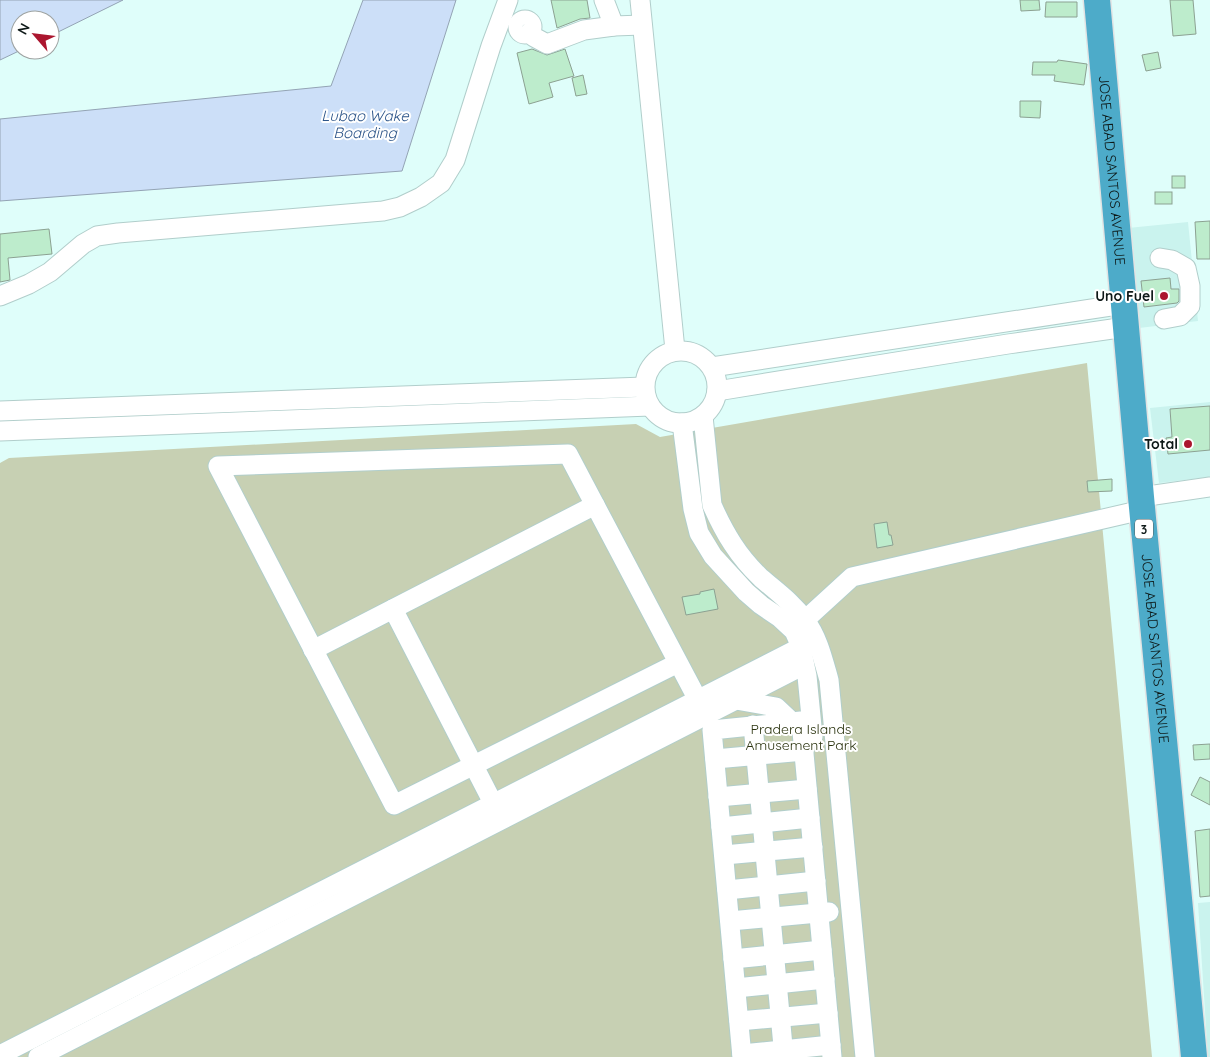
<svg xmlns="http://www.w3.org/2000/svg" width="1210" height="1057" viewBox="0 0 1210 1057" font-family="Quicksand,sans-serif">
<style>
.built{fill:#caf3ee}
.green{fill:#c7d0b3}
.water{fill:#ccdff8;stroke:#93a3b4}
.building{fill:#bdeccc;stroke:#8ca192}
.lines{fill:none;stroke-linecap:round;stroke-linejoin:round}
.minor-casing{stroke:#b1cecb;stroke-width:21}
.highway-casing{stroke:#e2e3e3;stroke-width:29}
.minor{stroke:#fff;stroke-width:19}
.highway{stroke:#4dabc9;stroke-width:26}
.poi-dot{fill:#ab162f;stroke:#fff;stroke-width:2}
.labels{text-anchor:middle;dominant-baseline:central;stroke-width:4;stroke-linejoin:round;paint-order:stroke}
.shield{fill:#fff;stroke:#565d5d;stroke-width:1}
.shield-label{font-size:12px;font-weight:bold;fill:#0d1817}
.street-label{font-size:14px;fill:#0d1817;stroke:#fff}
.poi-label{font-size:14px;font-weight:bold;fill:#0d1817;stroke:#fff;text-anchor:end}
.park-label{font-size:14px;fill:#29320d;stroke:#fff}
.water-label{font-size:15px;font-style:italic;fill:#2e568a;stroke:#fff}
</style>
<rect width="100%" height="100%" fill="#dffefa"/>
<g class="built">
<polygon points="1188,222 1198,321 1139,328 1128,228"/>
<polygon points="1210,402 1210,477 1159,483 1150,408"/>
<polygon points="1210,902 1210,1057 1208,1057 1198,903"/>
</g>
<polygon class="green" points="1087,363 1152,1057 0,1057 0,463 9,458 636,424 660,437"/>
<g class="water">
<polygon points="0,0 123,0 50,36 50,20 20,20 20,50 21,50 0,60"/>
<polygon points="363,0 456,0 402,171 0,201 0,119 331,86"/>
</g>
<g class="building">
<polygon points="551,0 587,0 590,18 580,19 557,28"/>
<polygon points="1020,0 1039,0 1040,10 1021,11"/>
<polygon points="1170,0 1193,0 1196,34 1173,36"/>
<polygon points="1046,2 1077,2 1077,17 1045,17"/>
<polygon points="532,49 547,55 565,49 574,76 549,83 553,97 529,104 517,53"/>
<polygon points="1158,52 1161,68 1146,71 1142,55"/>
<polygon points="1058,60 1087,64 1084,85 1054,81 1055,75 1032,75 1033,62 1057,62"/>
<polygon points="583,75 587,94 576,96 572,78"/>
<polygon points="1020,101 1041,101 1040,118 1020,117"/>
<rect x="1172" y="176" width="13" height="12"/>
<rect x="1155" y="192" width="17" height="12"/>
<polygon points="1210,221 1210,259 1197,259 1195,222"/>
<polygon points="49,229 52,254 8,258 10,280 0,282 0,234"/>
<polygon points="1170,278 1171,289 1179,289 1179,301 1177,303 1144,307 1141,281"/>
<polygon points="1210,406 1210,450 1168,454 1166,438 1172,437 1170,409"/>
<polygon points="1112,479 1112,491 1088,492 1087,481"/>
<polygon points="887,522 889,535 891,535 893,545 877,548 874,524"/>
<polygon points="714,589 718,609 686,615 682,597 700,594 700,592"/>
<polygon points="1210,744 1210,759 1194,760 1193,745"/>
<polygon points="1200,777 1210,782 1210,805 1191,795"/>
<polygon points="1210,829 1210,896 1200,897 1195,831"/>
</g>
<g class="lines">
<g class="minor-casing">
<g id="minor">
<polyline points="604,0 614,26"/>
<polyline points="640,0 675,350"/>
<circle cx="525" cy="27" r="7"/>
<polyline points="530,32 534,37 547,44 584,30 614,26 642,25"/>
<polyline points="1160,258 1172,260 1186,268 1190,286 1190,306 1180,316 1164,319"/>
<polyline points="0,296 29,284 50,272 83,244 97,236 118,233 383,211 400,207 421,197 441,183 455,160 491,46 508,0"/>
<circle cx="681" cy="387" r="36"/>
<polyline points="712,367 1124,304"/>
<polyline points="717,391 1008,344 1126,327"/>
<polyline points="0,411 644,387"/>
<path d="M703 416 712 505C725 534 738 556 761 578 776 591 793 603 805 620 818 637 823 659 829 680L865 1057"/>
<polyline points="682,423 693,509 699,533 713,556 746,592 761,605 780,618 794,631 801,647 807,676 813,737"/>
<polyline points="0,431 650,406"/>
<polyline points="1141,497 1210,487"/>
<polyline points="393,609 493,803"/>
<polyline points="805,620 852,577 1142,510"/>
<polyline points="313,650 595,505"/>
<polyline points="678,663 394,805 218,466 568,454 698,700"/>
<polyline points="736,700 776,707 792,722"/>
<polyline points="753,725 784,1057"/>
<polyline points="715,759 804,751"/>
<polyline points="718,797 807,789"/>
<polyline points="721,827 810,818"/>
<polyline points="724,855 813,847"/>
<polyline points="727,890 816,881"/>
<polyline points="730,921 829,912"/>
<polyline points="733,959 822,950"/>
<polyline points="736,988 825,979"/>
<polyline points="739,1021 828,1013"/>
<polyline points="742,1054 831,1045"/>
<polyline points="0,1055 801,647"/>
<polyline points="38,1057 804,665"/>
<polyline points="742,1057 712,730 801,721 832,1057"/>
</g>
</g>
<g class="highway-casing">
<g id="highway">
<path id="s1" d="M1097 0 1141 497 1194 1057"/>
</g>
</g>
<use href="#minor" class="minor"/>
<use href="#highway" class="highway"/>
</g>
<g class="poi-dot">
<circle cx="1164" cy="296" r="5"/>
<circle cx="1188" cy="444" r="5"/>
</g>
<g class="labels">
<rect class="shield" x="1135" y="519.5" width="18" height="19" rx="4"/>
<g class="shield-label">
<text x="1144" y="529">3</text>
</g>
<g class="street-label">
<text stroke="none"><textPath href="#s1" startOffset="171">JOSE ABAD SANTOS AVENUE</textPath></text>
<text stroke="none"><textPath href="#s1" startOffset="651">JOSE ABAD SANTOS AVENUE</textPath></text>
</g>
<g class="poi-label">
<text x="1154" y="296">Uno Fuel</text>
<text x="1178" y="444">Total</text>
</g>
<g class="park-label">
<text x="801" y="729">Pradera Islands<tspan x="801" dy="16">Amusement Park</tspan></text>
</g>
<g class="water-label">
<text x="365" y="115">Lubao Wake<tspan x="365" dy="17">Boarding</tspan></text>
</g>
</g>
<g transform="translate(35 35) rotate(298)"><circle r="24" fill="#ffffff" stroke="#9ea3a2"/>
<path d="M0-4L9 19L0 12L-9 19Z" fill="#ab162f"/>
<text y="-8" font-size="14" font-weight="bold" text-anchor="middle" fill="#0d1817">N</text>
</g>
</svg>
